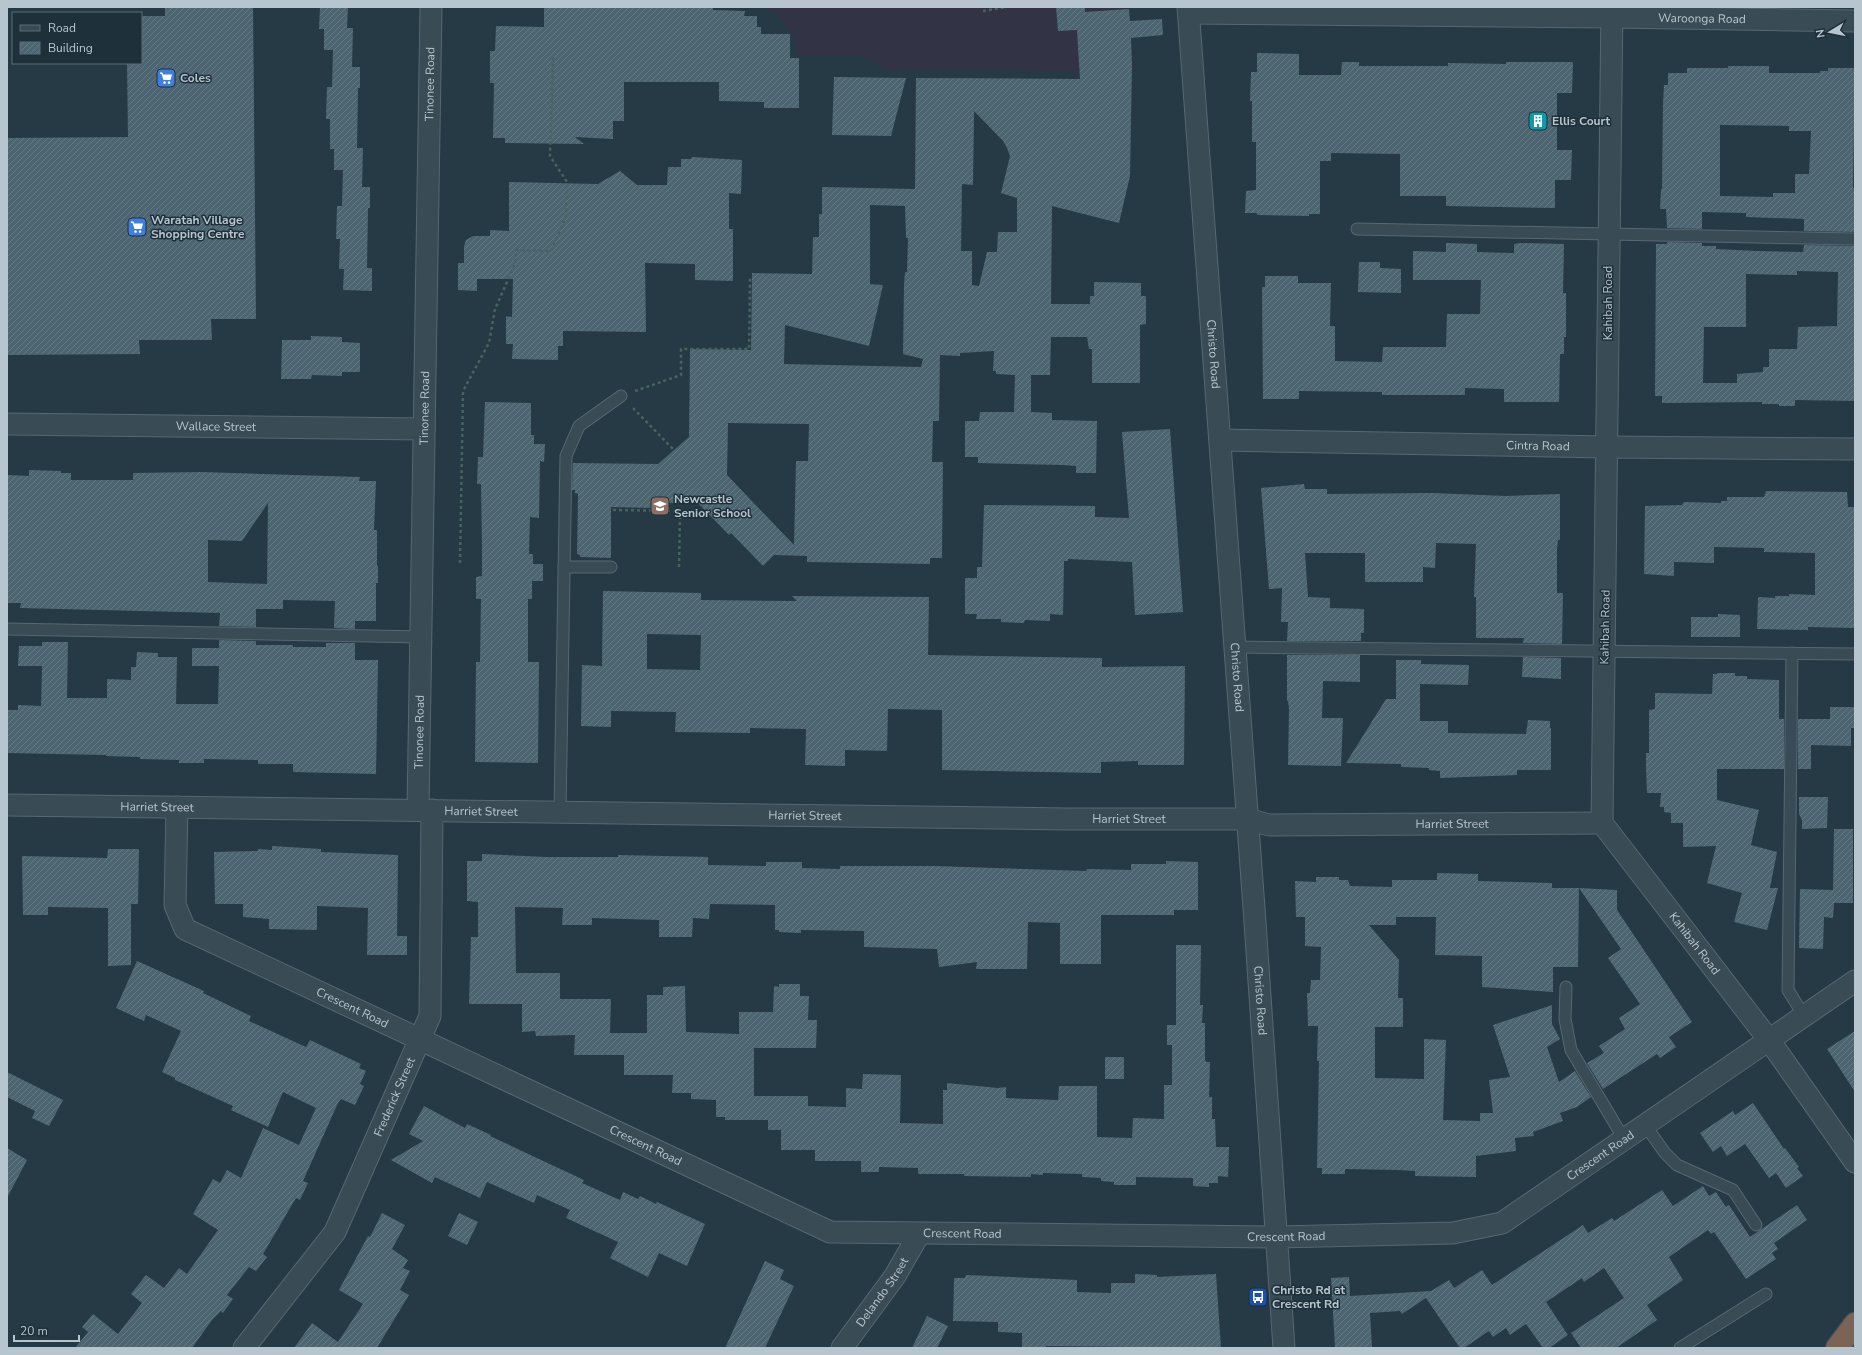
<svg xmlns="http://www.w3.org/2000/svg" width="1862" height="1355" font-family="'Nunito Sans',sans-serif">
	<defs>
		<pattern id="building-hatch" width="6" height="6" patternUnits="userSpaceOnUse"><rect width="6" height="6" fill="#4d6570"/><path d="M-1 1l2-2M0 6l6-6M5 7l2-2" fill="none" stroke="#647a83"/></pattern>
	</defs>
	<rect width="100%" height="100%" fill="#253a45"/>
	<path fill="#323445" d="M765 7H1129L1133 71 888 70 861 56 795 55V43L792 32 778 16Z"/>
	<g fill="url(#building-hatch)" fill-rule="evenodd">
		<path d="M165 7H253L256 319H211L212 340H139L140 354 7 355V138L128 137 127 63H141V16H165Z"/>
		<path d="M320 7H348L347 28H353L352 67H360V88H358L357 148H363L362 187H370V208H368L367 268H372V291L343 290 344 269H339L340 239H336L337 206H342L343 170H334V149H330V119H326L327 87H332L333 50H324V29H319Z"/>
		<path d="M544 7H713V10L745 11 744 16H757V27H761V34H790V58H799V108H764V102L719 101V82H624V121H613V139L575 137 584 144 505 143V138H493L494 83H490V51H495L496 26 544 27Z"/>
		<path d="M1056 7H1085V12L1129 9 1130 21 1162 19 1163 35 1131 38 1132 64 1130 176 1119 223 1052 206 1051 304H1090V296H1094V282L1141 283V296H1146V324L1140 325V383H1092V349H1089L1087 337H1051L1050 375H1031V412L1052 413V420L1097 421 1096 473H1076V466L1063 465 978 463V457H965V421H979L980 412H1014L1015 375 996 374V371H993L994 351 960 353V356L940 355 939 421H933L932 462H943L942 558H930V564L807 562V556L774 555 763 566 731 533 729 535 698 503H652V508L611 507V558L580 557V555L577 554 578 494 575 493V490H572L573 463 658 464 689 437 690 349 751 350 752 273 812 274 813 237H819V214H822V187L915 189 916 78 1080 79 1077 30 1058 31ZM974 111 1003 141 1007 148 1010 156 1001 193 1017 198V232H998L997 252H987L979 286 972 285V251H961L962 184 973 185ZM870 205 905 206 906 238H908L907 272H905L904 285 903 354 923 359 921 367 784 364 785 325 869 346 883 285 870 284ZM728 423 809 424 808 461H796L794 545 727 475Z"/>
		<path d="M1257 53 1299 54V75H1341L1342 62H1359V66H1448V63L1506 64V62H1573L1572 93H1557V150H1572L1571 180H1555V208L1446 206V196H1400V154L1331 153V161H1320V214H1309V216L1257 215V213H1245L1246 191 1256 190V142H1252V101H1250L1251 72H1257Z"/>
		<path d="M1728 66H1769V73H1820V71H1828V68H1855L1853 188H1855V232L1804 231V219L1746 217V213L1702 212V229L1667 228 1666 209H1660L1661 189H1662L1663 103 1664 85H1668V73H1687V68H1728ZM1720 125 1789 126V131H1811L1809 174H1795V193H1773V197L1720 196Z"/>
		<path d="M834 77 906 78 891 136 832 135Z"/>
		<path d="M692 157 742 160 741 194 729 193V229H733V281L695 280V264L645 263 646 332 563 331V346H558V360L512 359 513 344H506V316L512 317 513 279H477V291L458 290V263H464V246L466 240 473 236H490V230L509 231V182L598 184 620 171 637 185H667L668 167H681V159H691Z"/>
		<path d="M1667 242 1702 243V246H1716V249L1757 251 1803 252 1804 245 1855 246V401L1795 400V406H1779V404H1762V402L1662 403V396H1655L1656 244H1667ZM1797 271 1838 272 1837 326 1798 327 1797 349H1769V367H1763V372L1737 374V383H1703L1704 327H1746V274L1797 275Z"/>
		<path d="M1446 243 1477 244V252L1514 253V244L1520 243 1564 244 1563 293H1566V337H1564V354H1560L1559 402H1504V389L1465 388V395H1382V392L1299 391V399H1263L1262 287H1265V276H1298V283H1331L1330 326H1335V361L1382 362 1383 347H1446L1447 314H1480L1481 280H1413V251L1446 252Z"/>
		<path d="M1359 262H1380V268L1401 269V293L1358 292Z"/>
		<path d="M311 336 342 337V342L360 343V372H342V376L312 375 311 379H281L282 340H311Z"/>
		<path d="M485 402 531 403V435H534V444H545L544 462 540 461 539 518 530 517 529 554H533V564H543V581H532V599H528V662H539L538 763 475 762 476 662H480L481 599H476V577L482 576V549L481 484H477L478 457H483Z"/>
		<path d="M1170 429 1183 612 1135 615 1132 562 1068 559V561H1064L1063 615 1050 614V621L1025 620 1024 623 1001 622V619H976L977 614H965V578H977V567H982L984 505 1095 506V517L1129 518 1122 432Z"/>
		<path d="M29 470 61 471V473H71V480H133V473L202 472 360 477 359 481H376L374 530H377V566H378V583H376V621H355V629L334 628 335 601 283 600V609H256V627L219 626 220 613 20 608 21 603H7V475L29 476ZM268 503 267 584 208 582V540L242 541Z"/>
		<path d="M1304 484 1305 489H1327V494L1432 493 1506 496 1560 494V540H1558L1557 549V593H1563L1562 644 1523 643 1524 638H1476V597H1474L1476 544 1436 543 1435 568 1423 567V582H1365V553H1305L1308 597 1330 598V608L1364 609V633H1361V641H1287L1288 622H1281L1282 588 1269 589 1261 488Z"/>
		<path d="M1766 491 1847 492 1848 507H1855V628L1808 627V630L1757 629 1758 598 1759 597 1775 598V596H1789V594L1815 595V553L1764 552V548L1714 547V563L1674 562V576L1644 574 1645 506 1682 505 1684 502 1721 503V501H1727V497H1764Z"/>
		<path d="M603 591 701 593V600L797 601 792 596 929 597 928 655 1102 658V667L1185 666 1184 765H1138V761L1101 762V773L942 770V710L888 709 887 751 845 750V766L805 765 806 729 750 728V733L675 732 676 712 611 711V727L581 726 582 665 602 666ZM647 634 701 635 700 670 647 669Z"/>
		<path d="M1718 614 1740 615V637H1691V617H1718Z"/>
		<path d="M219 640 256 641V645H293V647H326V643H355V660H378L376 774 293 772V764H258V760L204 759V763H179V760L140 759V757L106 756V755L7 753 8 710H18V705L41 706 42 666H18L19 646H42V642H68L67 698H107V679L131 680V667H136L137 652 158 653V657H177L176 704H218L219 666H192V648H219Z"/>
		<path d="M1287 655H1360V682L1323 681 1322 718H1343L1341 766 1288 765 1289 709 1288 701H1287Z"/>
		<path d="M1523 657 1561 658V679L1522 677Z"/>
		<path d="M1396 660H1421V664L1469 665 1468 685 1420 684V721H1448V733L1526 734 1528 720 1550 721V728H1551V770H1517V775L1440 778V771L1429 770V768L1401 767V764L1346 763 1386 699H1396Z"/>
		<path d="M1717 673H1735V676H1747V679L1779 680V719H1784V769H1717V800L1759 810 1751 845 1777 852 1770 888H1778L1767 930 1734 922 1742 893 1707 883 1716 846 1683 847V823H1671V813L1664 812V807H1660L1661 793H1647L1646 768V753H1649V710L1655 709V693L1712 694 1713 674H1717Z"/>
		<path d="M1830 707H1855V728H1851V746L1811 745V769H1798V719H1830Z"/>
		<path d="M1799 797H1828L1827 828 1802 829V820L1799 814Z"/>
		<path d="M1834 829H1853V903H1834L1833 918 1824 917 1823 949 1799 948 1800 889 1833 890Z"/>
		<path d="M272 846 321 849V852L398 855 397 936H407V955H367L368 908 317 906V930L269 929V919L243 917V904H215L214 852 258 851V849L272 850Z"/>
		<path d="M108 849H139L138 904H131V965L108 966V908L48 907V915H23L22 856 107 858Z"/>
		<path d="M482 854 546 857H618V855L708 857V865L766 866V862H802V868L840 869V866H934L1086 871 1087 869 1131 870V864H1166V861L1198 862V910H1174V915H1101V964H1060V923L1028 922 1027 969H976L977 962 939 967 937 949 864 947V931L801 930V933L779 932V930H775V905L710 904 709 919 693 918 692 937H659V920L592 918V925H562L563 908 515 907 516 973H560V999H611L610 1033H647V995H663V987L685 986 686 1032 739 1034V1012H773L774 986 779 987V984H800V996H809L808 1020H817L816 1048H754V1096H808V1106L846 1107V1088L862 1089 863 1074 901 1075 900 1123 943 1124V1090H947V1083L998 1088 1006 1087V1098L1058 1100 1059 1086H1097V1137L1132 1138 1133 1118 1164 1119V1085H1172V1045H1167V1025H1176V945H1201L1200 1005H1203L1202 1023H1205V1059L1206 1062H1210L1209 1097H1212V1119H1215L1216 1147H1229L1228 1177 1218 1176V1183H1209V1187L1193 1186V1178L1136 1177V1185H1114V1182L1101 1181V1178L1082 1177V1174L1043 1173V1175L1031 1174V1177L964 1176V1174H918V1168L879 1167V1172H861V1161H815V1150H781V1130H768V1120H725V1117H716V1100L691 1099V1093H672L673 1075H624V1055H574L575 1035 536 1036 535 1031 522 1032V1004H469L471 937H478V902L467 901V861H482Z"/>
		<path d="M1437 873 1478 874V881L1552 883V888H1579L1578 967H1553V992L1482 987V956L1435 955 1436 917H1396V925H1369L1399 960 1398 998H1403V1027H1375V1078L1424 1079V1039L1446 1040 1443 1120 1480 1121V1113H1493L1489 1080 1510 1077 1493 1025 1552 1005V1024L1560 1039 1547 1047 1559 1082 1575 1071 1591 1097 1577 1107 1560 1113 1563 1121 1533 1132 1534 1136 1515 1138 1516 1151 1476 1156V1177L1415 1176V1171L1397 1170 1345 1169V1174H1322V1168H1317L1319 1061H1317L1318 1026H1308L1307 993H1310L1311 980H1320L1321 947 1305 946V917H1296L1295 881 1316 882V877H1339V880H1348L1350 886 1392 887V880H1437Z"/>
		<path d="M1579 888 1617 890V910L1692 1022 1669 1037 1676 1047 1660 1058 1657 1054 1603 1089 1587 1063 1604 1053 1599 1046 1625 1029 1619 1018 1640 1004 1608 958 1621 949Z"/>
		<path d="M137 961 204 991 203 993 251 1016 249 1021 306 1047 310 1040 361 1064 359 1068 366 1071 360 1084 364 1086 355 1105 341 1099 338 1103 303 1181 308 1183 300 1200 296 1198 263 1254 267 1257 256 1271 249 1267 227 1295 233 1299 223 1313 221 1311 212 1320 192 1348H75L88 1332 82 1327 93 1314 118 1334 142 1303 131 1294 146 1275 164 1288 179 1268 187 1274 218 1230 193 1214 213 1179 220 1183 227 1170 241 1178 263 1128 299 1145 316 1108 283 1092 268 1127 231 1110 233 1106 175 1080V1078L162 1072 181 1031 146 1015 144 1021 116 1008Z"/>
		<path d="M1855 1031V1092L1827 1049Z"/>
		<rect x="1105" y="1057" width="19" height="22"/>
		<path d="M7 1072 63 1100 49 1126 32 1118 35 1111 7 1097Z"/>
		<path d="M1753 1103 1784 1149 1785 1148 1799 1167 1797 1168 1803 1176 1786 1188 1776 1173 1769 1178 1745 1144 1727 1156 1721 1146 1713 1152 1700 1133 1733 1111 1735 1115Z"/>
		<path d="M424 1106 465 1128 467 1124 491 1135 490 1136 584 1180 582 1183 620 1200 623 1192 638 1199 640 1196 656 1204 657 1202 705 1224 687 1266 659 1253 648 1277 610 1258 618 1242 566 1218 570 1210 537 1195 534 1203 487 1182 480 1198 435 1177 432 1183 391 1160 423 1141 409 1134Z"/>
		<path d="M7 1148 27 1160 7 1198Z"/>
		<path d="M1703 1186 1709 1196 1716 1192 1726 1207 1729 1205 1750 1237 1797 1205 1807 1220 1774 1243 1778 1249 1772 1253 1776 1259 1746 1279 1714 1232 1711 1234 1708 1230 1669 1257 1683 1280 1647 1305 1657 1320 1616 1348H1581L1571 1333 1624 1298 1604 1268 1584 1282 1582 1278 1546 1302 1568 1335 1549 1348H1543L1526 1324 1510 1335 1506 1328 1493 1337 1489 1331 1464 1348H1460L1426 1298 1402 1314 1400 1311 1370 1313 1372 1348H1335L1331 1278 1349 1277 1350 1296 1431 1291 1449 1280 1454 1288 1482 1270 1492 1285 1583 1225 1588 1233 1612 1218 1614 1221 1662 1190 1673 1206Z"/>
		<path d="M382 1213 405 1225 392 1249 408 1260 403 1268 410 1271 400 1290 409 1295 377 1348H294L312 1323 338 1342 363 1304 339 1290 368 1236 370 1237Z"/>
		<path d="M459 1213 478 1222 467 1245 448 1236Z"/>
		<path d="M765 1261 784 1270 780 1279 794 1286 765 1348H725Z"/>
		<path d="M1135 1274 1157 1275V1277L1216 1274 1221 1348 1046 1346V1348H1022V1333L998 1332V1322L953 1321 954 1278H965L966 1275 1077 1280V1292L1111 1293V1283H1135Z"/>
		<path d="M927 1316 948 1326 937 1348H912Z"/>
	</g>
	<g fill="none" stroke-linecap="round" stroke-linejoin="round">
		<defs>
			<g id="lane">
				<path d="M1357 229 1855 239"/>
				<path d="M564 567H611"/>
				<path d="M7 629 421 637"/>
				<path d="M1235 647 1855 654"/>
				<path d="M1792 653 1788 990 1804 1016"/>
				<path d="M560 812 566 456 579 426 621 396"/>
				<path d="M1566 987 1565 1019 1571 1050 1624 1139"/>
				<path d="M1645 1125 1665 1153 1677 1165 1733 1190 1756 1225"/>
				<path d="M1680 1348 1766 1294"/>
			</g>
			<g id="street">
				<path id="s1" d="M1188 7 1254 908 1284 1348"/>
				<path id="s2" d="M1612 7 1602 823 1769 1040 1855 1162"/>
				<path id="s3" d="M1189 13 1612 17 1855 21"/>
				<path id="s4" d="M7 424 424 429"/>
				<path id="s5" d="M1221 440 1608 447 1855 449"/>
				<path id="s6" d="M7 805 1067 819H1247L1269 825 1602 823"/>
				<path id="s7" d="M177 807 175 905 185 929 830 1232 1277 1237 1453 1233 1502 1223 1855 981"/>
				<path id="s8" d="M418 810 431 7"/>
				<path id="s9" d="M244 1348 335 1232 430 1016 432 810"/>
				<path id="s10" d="M842 1348 895 1276 919 1234"/>
			</g>
			<path id="highway" d="M1837 1348 1855 1324"/>
		</defs>
		<use href="#lane" stroke="#586872" stroke-width="13"/>
		<use href="#street" stroke="#586872" stroke-width="23"/>
		<use href="#highway" stroke="#44555f" stroke-width="24"/>
		<g stroke="#476360" stroke-width="2.5" stroke-dasharray="3 3" stroke-linecap="butt">
			<path d="M983 11 1006 7"/>
			<path d="M635 391 681 375V349H749L750 278"/>
			<path d="M633 408 673 449"/>
			<path d="M613 510 680 511 679 568"/>
			<path d="M460 563 463 391 489 343 495 309 515 264 516 250 551 251 566 216 567 182 550 156 553 55"/>
		</g>
		<use href="#lane" stroke="#394b54" stroke-width="11"/>
		<use href="#street" stroke="#394b54" stroke-width="21"/>
		<use href="#highway" stroke="#7b6356" stroke-width="22"/>
	</g>
	<defs>
		<symbol id="supermarket-square" viewBox="-11 -11 22 22"><rect x="-9" y="-9" width="18" height="18" rx="4" fill="#3f7fe0" stroke="#1e303a"/><path d="M-6-5.5h2.5l.6 2H6L4.5 2H-2.5L-4.4-4H-6ZM-1.5 3.2a1.3 1.3 0 1 0 .1 0ZM3 3.2a1.3 1.3 0 1 0 .1 0Z" fill="#fff"/></symbol>
		<symbol id="building-square" viewBox="-11 -11 22 22"><rect x="-9" y="-9" width="18" height="18" rx="4" fill="#0f9aa8" stroke="#1e303a"/><path d="M-4-6H4V6H1V3H-1V6H-4ZM-2.5-4.3h1.7v1.8h-1.7ZM.8-4.3h1.7v1.8H.8ZM-2.5-1h1.7V.8h-1.7ZM.8-1h1.7V.8H.8Z" fill="#fff"/></symbol>
		<symbol id="school-square" viewBox="-11 -11 22 22"><rect x="-9" y="-9" width="18" height="18" rx="4" fill="#8d6e63" stroke="#1e303a"/><path d="M0-5L7-2L0 1L-7-2ZM-4 1L0 2.5L4 1V4Q0 6-4 4Z" fill="#fff"/></symbol>
		<symbol id="bus-square" viewBox="-11 -11 22 22"><rect x="-9" y="-9" width="18" height="18" rx="4" fill="#1a4fb4" stroke="#1e303a"/><path d="M-5-6H5V4H4V6H2V4H-2V6H-4V4H-5ZM-3.5-4V0h7V-4ZM-3.5 1.2v1.5H-2V1.2ZM2 1.2v1.5H3.5V1.2Z" fill="#fff"/></symbol>
	</defs>
	<g fill-rule="evenodd">
		<use href="#supermarket-square" x="155" y="67" width="22" height="22"/>
		<use href="#building-square" x="1527" y="110" width="22" height="22"/>
		<use href="#supermarket-square" x="126" y="216" width="22" height="22"/>
		<use href="#school-square" x="649" y="495" width="22" height="22"/>
		<use href="#bus-square" x="1247" y="1286" width="22" height="22"/>
	</g>
	<g text-anchor="middle" stroke-width="3" stroke-linejoin="round" paint-order="stroke">
		<g font-size="12" fill="#b7c5ce" stroke="#1e303a">
			<text dy="4" stroke="none"><textPath href="#s3" startOffset="513">Waroonga Road</textPath></text>
			<text dy="4" stroke="none"><textPath href="#s8" startOffset="726">Tinonee Road</textPath></text>
			<text transform="translate(1608 303) rotate(-90)" y="4">Kahibah Road</text>
			<text dy="4" stroke="none"><textPath href="#s1" startOffset="348">Christo Road</textPath></text>
			<text dy="4" stroke="none"><textPath href="#s8" startOffset="402">Tinonee Road</textPath></text>
			<text dy="4" stroke="none"><textPath href="#s4" startOffset="209">Wallace Street</textPath></text>
			<text dy="4" stroke="none"><textPath href="#s5" startOffset="317">Cintra Road</textPath></text>
			<text transform="translate(1605 627) rotate(-89)" y="4">Kahibah Road</text>
			<text dy="4" stroke="none"><textPath href="#s1" startOffset="672">Christo Road</textPath></text>
			<text dy="4" stroke="none"><textPath href="#s8" startOffset="78">Tinonee Road</textPath></text>
			<text dy="4" stroke="none"><textPath href="#s6" startOffset="150">Harriet Street</textPath></text>
			<text dy="4" stroke="none"><textPath href="#s6" startOffset="474">Harriet Street</textPath></text>
			<text dy="4" stroke="none"><textPath href="#s6" startOffset="798">Harriet Street</textPath></text>
			<text dy="4" stroke="none"><textPath href="#s6" startOffset="1122">Harriet Street</textPath></text>
			<text dy="4" stroke="none"><textPath href="#s6" startOffset="1446">Harriet Street</textPath></text>
			<text dy="4" stroke="none"><textPath href="#s2" startOffset="968">Kahibah Road</textPath></text>
			<text dy="4" stroke="none"><textPath href="#s1" startOffset="996">Christo Road</textPath></text>
			<text dy="4" stroke="none"><textPath href="#s7" startOffset="309">Crescent Road</textPath></text>
			<text dy="4" stroke="none"><textPath href="#s9" startOffset="295">Frederick Street</textPath></text>
			<text dy="4" stroke="none"><textPath href="#s7" startOffset="633">Crescent Road</textPath></text>
			<text dy="4" stroke="none"><textPath href="#s7" startOffset="1629">Crescent Road</textPath></text>
			<text dy="4" stroke="none"><textPath href="#s7" startOffset="969">Crescent Road</textPath></text>
			<text dy="4" stroke="none"><textPath href="#s7" startOffset="1293">Crescent Road</textPath></text>
			<text dy="4" stroke="none"><textPath href="#s10" startOffset="69">Delando Street</textPath></text>
		</g>
		<g font-size="12" font-weight="bold" fill="#b7c5ce" stroke="#1e303a" text-anchor="start">
			<text x="180" y="82">Coles</text>
			<text x="1552" y="125">Ellis Court</text>
			<text x="151" y="224">Waratah Village<tspan x="151" dy="14">Shopping Centre</tspan></text>
			<text x="674" y="503">Newcastle<tspan x="674" dy="14">Senior School</tspan></text>
			<text x="1272" y="1294">Christo Rd at<tspan x="1272" dy="14">Crescent Rd</tspan></text>
		</g>
	</g>
	<rect width="1862" height="1355" fill="none" stroke="#b7c5ce" stroke-width="16"/>
	<rect x="12" y="12" width="130" height="52" fill="#1e303a" stroke="#5b6c75"/>
	<rect x="20" y="25" width="20" height="6" fill="#394b54" stroke="#5b6c75"/>
	<text x="48" y="32" font-size="12" fill="#b7c5ce">Road</text>
	<rect x="20" y="42" width="20" height="12" fill="url(#building-hatch)" stroke="#5b6c75"/>
	<text x="48" y="52" font-size="12" fill="#b7c5ce">Building</text>
	<g transform="translate(1830 32) rotate(260)" stroke="#1e303a" stroke-width="3" paint-order="stroke">
	<path d="M0-3L7 15L0 10L-7 15Z" fill="#b7c5ce"/>
	<text y="-6" font-size="11" font-weight="bold" text-anchor="middle" fill="#b7c5ce">N</text>
	</g>
	<path d="M14 1335v6h65v-6" fill="none" stroke="#b7c5ce" stroke-width="2"/>
	<text x="20" y="1335" font-size="12" fill="#b7c5ce" stroke="#1e303a" stroke-width="3" paint-order="stroke">20 m</text>
</svg>
